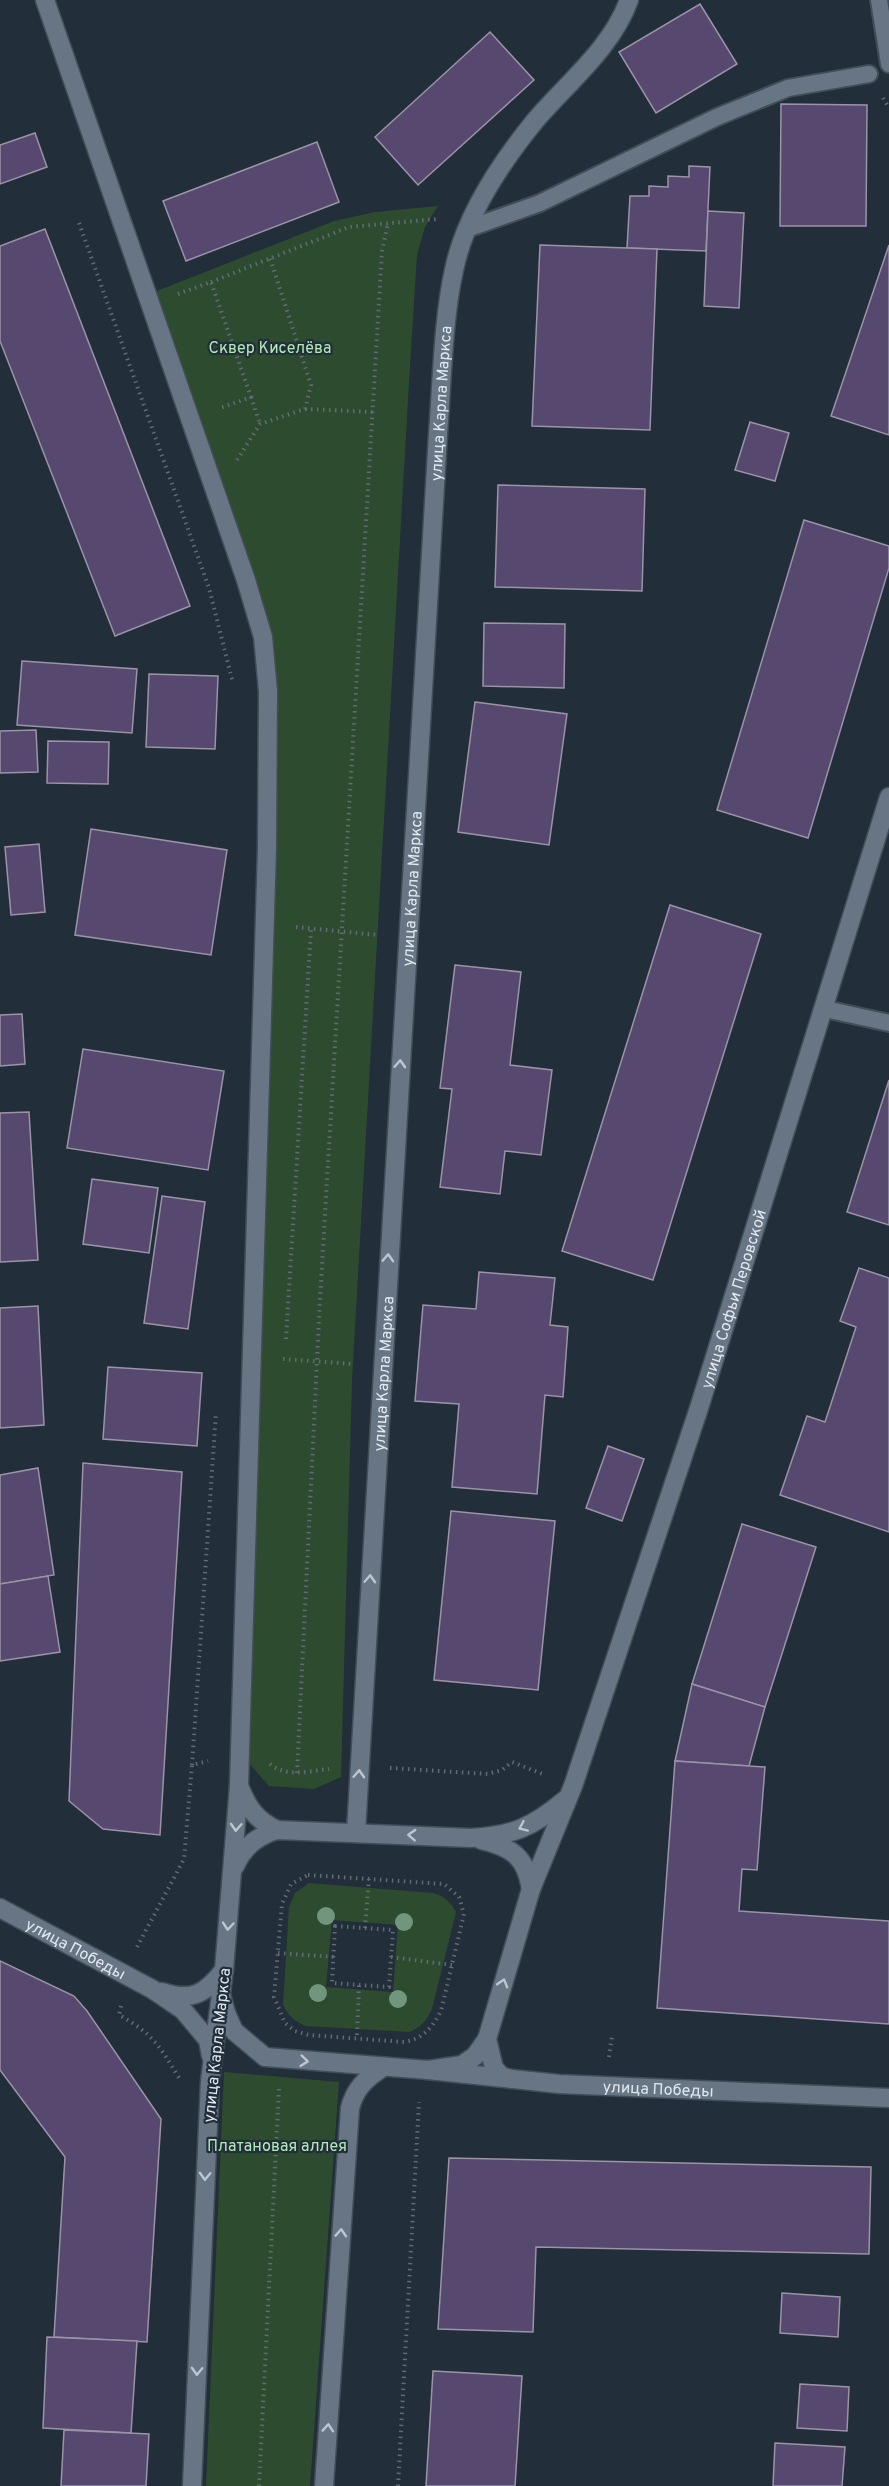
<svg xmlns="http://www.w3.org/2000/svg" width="889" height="2486" font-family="Overpass,sans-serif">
	<rect width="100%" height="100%" fill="#222e3a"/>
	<g fill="#2d4c2f" fill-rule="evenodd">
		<path d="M438 206 425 227 417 255 409 382 352 1380 341 1777 314 1789 269 1786 247 1761 275 696 152 293 334 221 375 212Z"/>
		<path d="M309 1883 433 1893C444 1896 451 1902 456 1912L432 2009C427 2020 421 2027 410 2032L306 2026C295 2022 288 2015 283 2005L289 1907 295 1893ZM332 1920 398 1925 393 1992 326 1987Z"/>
		<path d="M224 2072 339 2082 310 2486H206Z"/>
	</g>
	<g fill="#56486e" stroke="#9a94a6" stroke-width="1.5">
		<path d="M700 4 737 64 656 113 619 52Z"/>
		<path d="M490 32 534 80 418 185 375 137Z"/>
		<path d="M781 104 867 105 866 226H780Z"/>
		<path d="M35 133 47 167 0 184V145Z"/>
		<path d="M317 142 339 202 186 261 163 201Z"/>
		<path d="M689 166 710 167 706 251 627 248 630 196H649V186L668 187V176L689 177Z"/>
		<path d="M708 211 744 213 739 308 704 306Z"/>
		<path d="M45 229 190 606 115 636 0 341V246Z"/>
		<path d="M540 245 657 249 650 430 532 426Z"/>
		<path d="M889 245V435L831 416Z"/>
		<path d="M750 422 789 433 775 481 735 470Z"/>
		<path d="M498 485 645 489 642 591 495 587Z"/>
		<path d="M804 520 889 546V568L808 838 717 810Z"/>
		<path d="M484 623 565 624 564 688 483 686Z"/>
		<path d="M22 661 137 669 132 733 17 725Z"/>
		<path d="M149 674 218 676 215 749 146 747Z"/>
		<path d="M475 702 567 714 549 845 458 832Z"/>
		<path d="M36 730 38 772 0 773V731Z"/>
		<path d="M48 741 109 742 108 784 47 783Z"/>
		<path d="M91 829 227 850 211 955 75 935Z"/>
		<path d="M39 844 45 912 11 915 5 847Z"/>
		<path d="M670 905 761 934 653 1280 562 1251Z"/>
		<path d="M455 965 521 972 510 1065 552 1070 541 1155 505 1151 500 1194 440 1187 452 1089 440 1088Z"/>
		<path d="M22 1014 25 1064 0 1066V1015Z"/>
		<path d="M83 1049 224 1071 208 1170 67 1148Z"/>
		<path d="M889 1080V1225L847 1212Z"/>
		<path d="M29 1112 38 1260 0 1262V1113Z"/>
		<path d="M92 1179 158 1188 149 1253 83 1244Z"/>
		<path d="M162 1196 205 1202 188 1329 144 1323Z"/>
		<path d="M859 1268 889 1278V1532L780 1495 807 1416 825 1422 856 1327 840 1321Z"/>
		<path d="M479 1272 555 1278 550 1325 568 1327 563 1397 545 1395 537 1494 452 1487 459 1404 415 1401 423 1305 476 1309Z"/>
		<path d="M38 1306 44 1425 0 1428V1308Z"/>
		<path d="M108 1367 202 1373 197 1446 103 1439Z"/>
		<path d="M608 1446 644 1459 622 1521 586 1508Z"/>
		<path d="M83 1463 182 1472 160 1835 103 1829 69 1801Z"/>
		<path d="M38 1468 54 1575 0 1584V1475Z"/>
		<path d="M451 1511 555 1521 538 1690 434 1680Z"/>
		<path d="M742 1524 816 1547 765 1707 692 1684Z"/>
		<path d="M48 1576 60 1652 0 1661V1584Z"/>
		<path d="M692 1684 765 1707 749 1766 675 1761Z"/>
		<path d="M675 1761 765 1767 757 1870 742 1869 739 1911 889 1921V2024L657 2008Z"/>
		<path d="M0 1961 74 1996 87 2011 161 2119 147 2342 54 2337 65 2157 0 2070Z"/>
		<path d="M449 2158 871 2167 869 2254 536 2247 533 2332 438 2329Z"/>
		<path d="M782 2293 840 2297 838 2337 780 2333Z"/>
		<path d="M47 2337 137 2341 131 2433 43 2428Z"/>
		<path d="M433 2371 522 2376 515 2486H426Z"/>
		<path d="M800 2384 849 2387 847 2431 797 2428Z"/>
		<path d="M64 2430 149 2434 146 2486H61Z"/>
		<path d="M775 2443 845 2447 842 2486H773Z"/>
	</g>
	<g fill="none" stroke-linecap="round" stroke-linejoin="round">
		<defs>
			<g id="service">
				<path d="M879 0 889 64"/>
				<path d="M467 229 540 203 717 117 788 88 869 74"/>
				<path d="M825 1009 889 1023"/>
			</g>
			<g id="minor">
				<path d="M45 0 246 580 263 637 268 691 267 848 239 1785 224 1970 210 2081 192 2486"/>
				<path d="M239 1786C248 1808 256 1820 277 1830"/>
				<path id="s1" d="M356 1832 438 434C442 382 443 319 454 270 465 216 500 164 534 122 566 84 612 48 629 0"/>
				<path d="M481 1840C512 1847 526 1857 531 1889L487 2039 494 2068 501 2076 511 2079"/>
				<path d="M235 1866C243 1847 257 1836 277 1830L471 1838C512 1836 533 1827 565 1800"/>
				<path id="s2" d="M531 1889 573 1786 699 1408 889 797"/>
				<path id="s3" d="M0 1908 152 1989 183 2010 208 2040 211 2056"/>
				<path d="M162 1992C192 2002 205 1994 224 1970"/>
				<path d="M222 1998 226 2013 234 2031 265 2057 428 2070 462 2065 475 2056 487 2039"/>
				<path id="s4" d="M428 2070 559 2084 889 2098"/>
				<path d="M324 2486 350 2108C355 2089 365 2079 382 2068"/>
			</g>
		</defs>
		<use href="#service" stroke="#424d57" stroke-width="20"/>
		<use href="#minor" stroke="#424d57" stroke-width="21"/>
		<g stroke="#616b76" stroke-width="4" stroke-dasharray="1.5 4.5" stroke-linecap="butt">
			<path d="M883 98 889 108"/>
			<path d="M79 223 209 588 233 683"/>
			<path d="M211 282 349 227 436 219"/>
			<path d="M178 294 211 282 251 397 218 409"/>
			<path d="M251 397 260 424"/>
			<path d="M305 409 373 412"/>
			<path d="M237 460 260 424 305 409 311 385 270 258"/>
			<path d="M296 927 378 935"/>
			<path d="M286 1339 311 929"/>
			<path d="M283 1359 353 1364"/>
			<path d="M270 1764C287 1778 309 1771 329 1769"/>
			<path d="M192 1765 216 1412"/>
			<path d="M390 1768 488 1774 502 1770 512 1762 545 1775"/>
			<path d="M297 1773 320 1299 382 251 388 223"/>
			<path d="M308 1875 444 1884 459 1897 464 1914 441 2011C432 2028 423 2039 404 2042L309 2035 295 2031 285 2023 274 1997 282 1904 291 1884Z"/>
			<path d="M335 1926 393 1930 389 1987 332 1983Z"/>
			<path d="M365 1928 369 1879"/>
			<path d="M137 1947 184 1859 192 1765 208 1761"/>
			<path d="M278 1953 334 1957"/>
			<path d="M391 1957 452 1965"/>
			<path d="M121 2006 119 2015C153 2034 159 2045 179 2078"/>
			<path d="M357 2035 359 1985"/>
			<path d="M609 2057 612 2036"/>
			<path d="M259 2486 279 2088"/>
			<path d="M398 2486 419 2102"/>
		</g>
		<use href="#service" stroke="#687584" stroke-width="16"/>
		<use href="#minor" stroke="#687584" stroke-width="18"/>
	</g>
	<g fill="#71957d">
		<circle cx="326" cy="1916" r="9"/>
		<circle cx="404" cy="1922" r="9"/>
		<circle cx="318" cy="1993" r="9"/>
		<circle cx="398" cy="1999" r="9"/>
	</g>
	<defs><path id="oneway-chevron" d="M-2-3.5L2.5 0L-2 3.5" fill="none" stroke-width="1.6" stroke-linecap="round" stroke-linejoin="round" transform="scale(1.5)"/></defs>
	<g stroke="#bcc6d0">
		<use href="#oneway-chevron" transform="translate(400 1064) rotate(-87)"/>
		<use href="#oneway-chevron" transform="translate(388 1258) rotate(-87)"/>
		<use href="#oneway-chevron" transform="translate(370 1579) rotate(-87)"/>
		<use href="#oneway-chevron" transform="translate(359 1774) rotate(-87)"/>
		<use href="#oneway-chevron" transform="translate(236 1827) rotate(93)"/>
		<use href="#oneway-chevron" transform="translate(523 1827) rotate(156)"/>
		<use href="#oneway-chevron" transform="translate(412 1835) rotate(-177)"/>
		<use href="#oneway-chevron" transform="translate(228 1926) rotate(95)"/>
		<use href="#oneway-chevron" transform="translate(503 1983) rotate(-73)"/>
		<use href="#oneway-chevron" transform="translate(304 2061) rotate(6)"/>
		<use href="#oneway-chevron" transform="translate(205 2176) rotate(92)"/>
		<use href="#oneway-chevron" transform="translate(341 2233) rotate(-86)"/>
		<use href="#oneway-chevron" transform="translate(197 2371) rotate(92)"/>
		<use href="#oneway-chevron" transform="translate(328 2428) rotate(-86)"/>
	</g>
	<g text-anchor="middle" stroke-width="4.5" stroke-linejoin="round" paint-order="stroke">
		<g font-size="16" fill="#b1eab4" stroke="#222e3a">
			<text x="270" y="353">Сквер Киселёва</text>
			<text x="277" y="2151">Платановая аллея</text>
		</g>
		<g font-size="16" fill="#e0e8f0" stroke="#222e3a">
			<text dy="6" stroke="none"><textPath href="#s1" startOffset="1431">улица Карла Маркса</textPath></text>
			<text dy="6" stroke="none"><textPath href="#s1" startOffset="945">улица Карла Маркса</textPath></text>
			<text dy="6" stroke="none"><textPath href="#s2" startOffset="624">улица Софьи Перовской</textPath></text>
			<text dy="6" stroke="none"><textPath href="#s1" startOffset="459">улица Карла Маркса</textPath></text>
			<text dy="6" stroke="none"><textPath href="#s3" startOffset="86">улица Победы</textPath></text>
			<text transform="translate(216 2045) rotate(-84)" y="6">улица Карла Маркса</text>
			<text dy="6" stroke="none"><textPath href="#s4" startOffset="231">улица Победы</textPath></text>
		</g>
	</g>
</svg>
